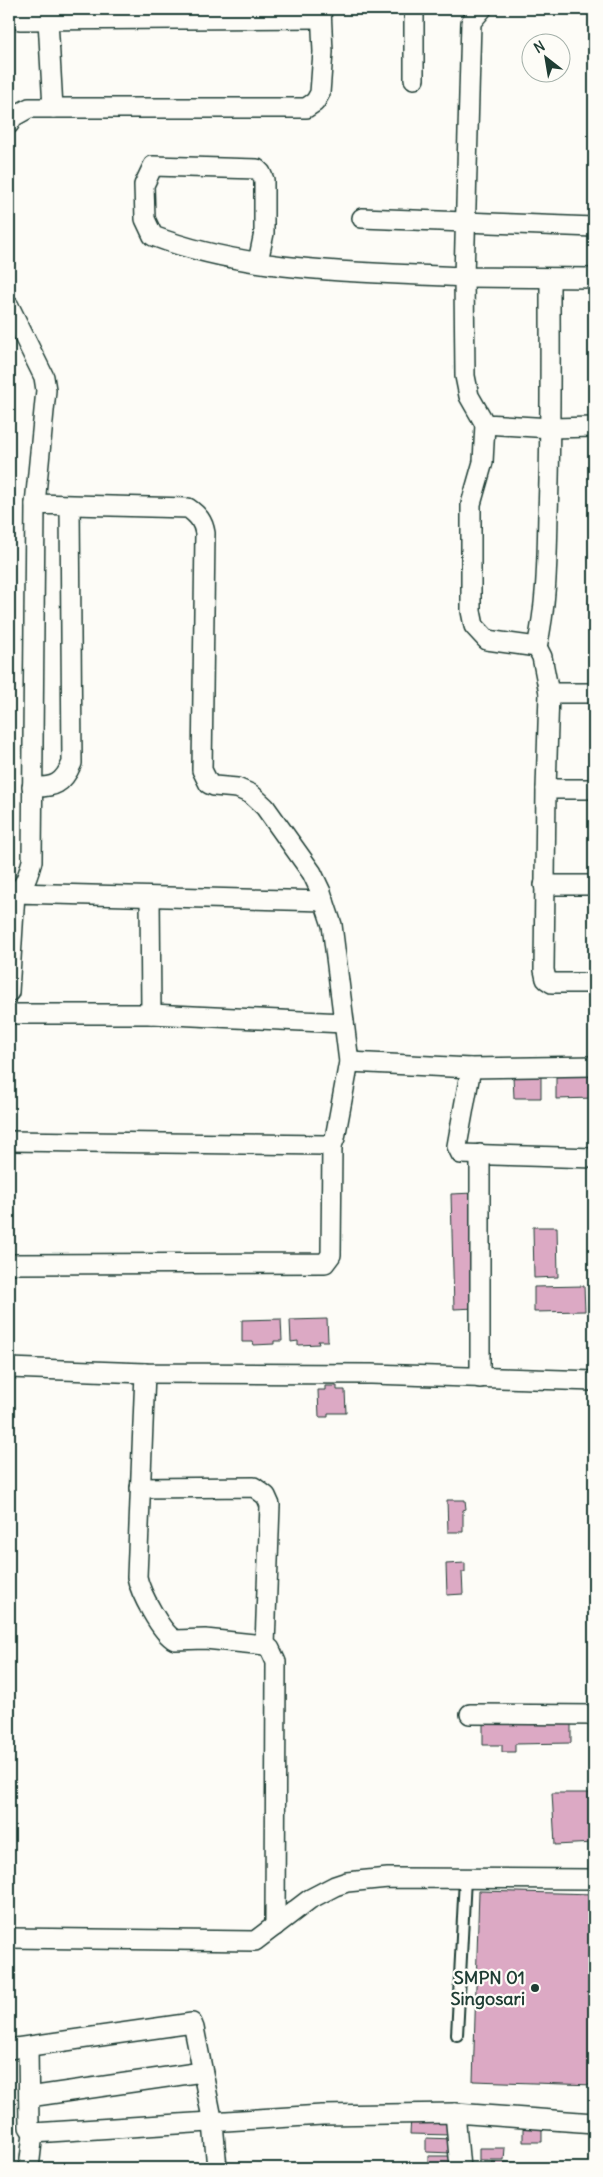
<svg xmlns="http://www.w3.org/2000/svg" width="603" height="2177" font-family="Delius,sans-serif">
	<rect width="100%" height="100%" fill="#fdfcf7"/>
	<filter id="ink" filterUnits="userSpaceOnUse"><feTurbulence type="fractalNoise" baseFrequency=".02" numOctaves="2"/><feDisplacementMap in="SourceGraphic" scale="10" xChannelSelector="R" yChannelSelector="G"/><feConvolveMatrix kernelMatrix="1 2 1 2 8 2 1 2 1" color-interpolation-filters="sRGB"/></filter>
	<g filter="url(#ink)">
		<g fill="#dca9c4" stroke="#1f3d34">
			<path d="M594 1075V1098L556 1099V1076Z"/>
			<path d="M513 1076H541V1098H514Z"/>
			<path d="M474 1193 476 1308 454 1309 451 1194Z"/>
			<path d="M533 1227H557L558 1277 534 1278Z"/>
			<path d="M584 1286 585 1311 534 1312V1287Z"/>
			<path d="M281 1319 282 1341H274V1344L254 1345 253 1342H242V1320Z"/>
			<path d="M327 1319 328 1341H318L319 1344 298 1345V1341L291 1342 290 1320Z"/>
			<path d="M325 1386H337V1390H345L346 1413H328V1417H319L318 1390H325Z"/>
			<path d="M447 1500H465L466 1509 463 1510V1532H448Z"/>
			<path d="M465 1563V1572H462L463 1594 447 1595 446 1564Z"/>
			<path d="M571 1722V1743L515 1744V1752H502V1745H483V1724Z"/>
			<path d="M552 1793H594V1843L555 1845Z"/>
			<path d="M479 1891 594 1894V2085L473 2081Z"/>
			<path d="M411 2117 453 2118 452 2135 410 2134Z"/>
			<path d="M542 2127V2142H523V2128Z"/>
			<path d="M426 2138 453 2139 452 2153 426 2152Z"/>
			<path d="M479 2148H505L504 2160H479Z"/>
			<path d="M428 2156H455L454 2168H428Z"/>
			<path d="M492 2162 531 2163V2168H492Z"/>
		</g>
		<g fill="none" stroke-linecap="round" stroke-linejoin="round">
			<defs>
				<path id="service" d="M457 2035 465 1878"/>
				<g id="minor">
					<path d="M482 9 471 22 464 277 594 278"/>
					<path d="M20 20 321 18"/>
					<path d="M48 20 53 108"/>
					<path d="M414 79V9"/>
					<path d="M9 124 13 117 29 108H306L315 102 320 93 323 52 321 9"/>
					<path d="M362 218 594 227"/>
					<path d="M258 262 264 233V180L261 173 257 169 153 166 144 185 145 219 153 236C251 273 361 272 464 277L465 376 469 396 485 424 551 428 594 427"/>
					<path d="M9 306 44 377 46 390 35 504"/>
					<path d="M485 424 483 462 471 504V611L474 626 487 640 537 647 542 657 549 693"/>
					<path d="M537 647C547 603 547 559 548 514 551 435 550 357 550 278"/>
					<path d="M594 693H549L546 789 544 970 546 979 552 983H594"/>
					<path d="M32 787C54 788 63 784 72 763L70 506"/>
					<path d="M546 789H594"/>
					<path d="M544 885H594"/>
					<path d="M9 894C25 891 28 875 32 861L35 504 188 508C198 515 203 521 205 533L202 770 209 784 214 786 237 788 251 794 265 807 312 873 321 892 332 925 349 1062 335 1138 332 1145H325L9 1141"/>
					<path d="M150 897 151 1014"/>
					<path d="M9 992 15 893 324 901"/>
					<path d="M9 1014H151L344 1023"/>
					<path d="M349 1062 471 1068 594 1066"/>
					<path d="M471 1068 457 1146 461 1154 594 1158"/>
					<path d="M480 1154V1378"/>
					<path d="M9 1264 325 1263 331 1255 332 1145"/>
					<path d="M9 1368 145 1373 371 1374 594 1381"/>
					<path d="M145 1373 137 1577C140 1592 161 1633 175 1640L205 1639 265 1645 270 1649 276 1662 275 1926"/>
					<path d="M140 1488 254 1487 266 1496 270 1505 265 1645"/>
					<path d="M470 1714 594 1715"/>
					<path d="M9 1938 255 1941 310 1899 335 1886 347 1882 388 1878 594 1879"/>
					<path d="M28 2047 29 2127 33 2133 322 2115 455 2113 594 2123"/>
					<path d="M9 2049 192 2023 194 2028 213 2123 217 2168"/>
					<path d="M29 2097 202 2072"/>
					<path d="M455 2113 460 2168"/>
					<path d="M29 2168 33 2133"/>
				</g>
			</defs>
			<use href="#service" stroke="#1f3d34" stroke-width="14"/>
			<use href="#minor" stroke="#1f3d34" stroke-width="22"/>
			<use href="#service" stroke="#fdfcf7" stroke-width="10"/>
			<use href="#minor" stroke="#fdfcf7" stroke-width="19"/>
		</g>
	</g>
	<circle fill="#1f3d34" stroke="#fdfcf7" stroke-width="2" cx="535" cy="1988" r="5"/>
	<g text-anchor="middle" stroke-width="4.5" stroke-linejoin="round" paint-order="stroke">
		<g font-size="18" font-weight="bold" fill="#1f3d34" stroke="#fdfcf7" text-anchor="end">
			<text x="525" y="1984">SMPN 01<tspan x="525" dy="21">Singosari</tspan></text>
		</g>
	</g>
	<rect width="603" height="2177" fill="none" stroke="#fdfcf7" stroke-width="30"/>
	<rect x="15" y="15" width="573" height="2147" fill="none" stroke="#1f3d34" stroke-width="2" filter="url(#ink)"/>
	<g transform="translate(546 58) rotate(329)"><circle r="24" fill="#fdfcf7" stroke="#a4b0a9"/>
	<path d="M0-4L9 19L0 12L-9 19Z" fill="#1f3d34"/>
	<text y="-8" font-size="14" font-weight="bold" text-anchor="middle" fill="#1f3d34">N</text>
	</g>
</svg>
